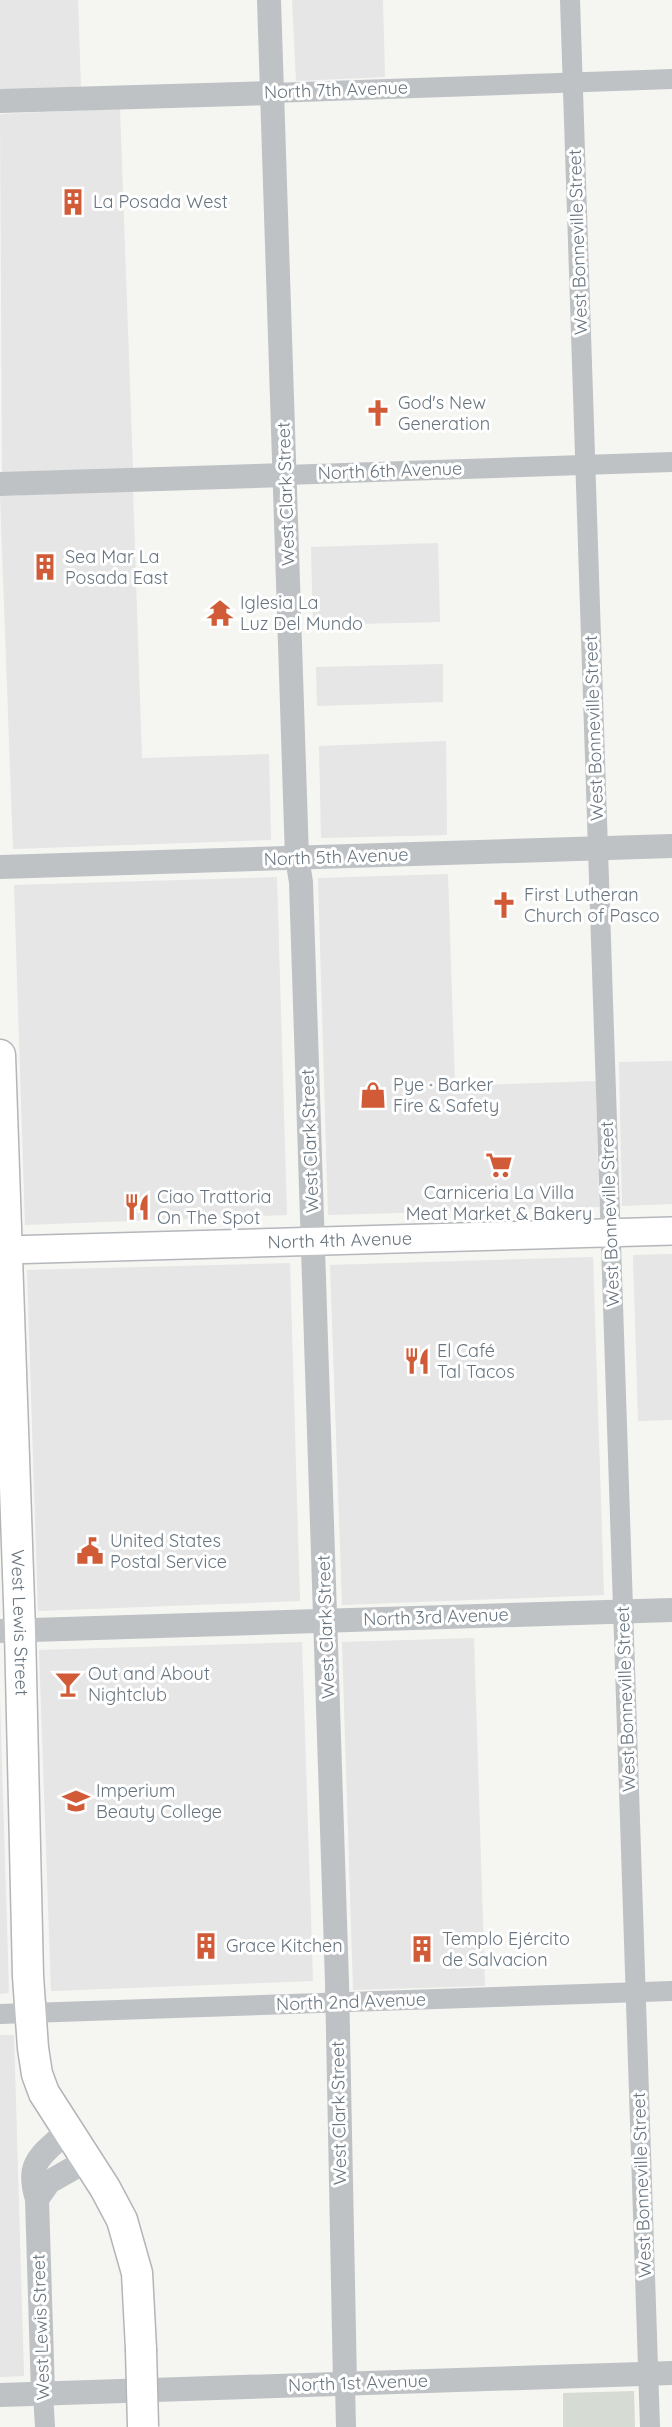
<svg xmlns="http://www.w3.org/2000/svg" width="672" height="2427" font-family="Quicksand,sans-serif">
	<rect width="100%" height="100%" fill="#f5f5f2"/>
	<g fill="#e5e6e5">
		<path d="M0 0H78L81 88 0 91Z"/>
		<path d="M292 0H383L385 77 296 81Z"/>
		<path d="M120 109 133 469 2 473 0 114Z"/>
		<path d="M133 491 142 758 269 754 271 840 13 849 0 496Z"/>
		<path d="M438 543 440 622 313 625 311 547Z"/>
		<path d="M443 664V702L317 706 316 667Z"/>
		<path d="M446 741 447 835 321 838 319 746Z"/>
		<path d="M448 874 455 1086 596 1081 599 1207 328 1215 318 878Z"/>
		<path d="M277 877 287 1215 25 1225 14 885Z"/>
		<path d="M672 1061V1204L622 1206 619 1062Z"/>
		<path d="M672 1254V1420L638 1421 633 1255Z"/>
		<path d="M593 1257 604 1595 342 1605 330 1265Z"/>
		<path d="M290 1263 300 1601 38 1611 27 1270Z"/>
		<path d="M474 1638 485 1986 353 1990 342 1642Z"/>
		<path d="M302 1642 313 1981 51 1991 39 1650Z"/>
		<path d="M0 1697 9 1993 0 1994Z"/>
		<path d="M0 2035H14L24 2376 0 2377Z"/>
	</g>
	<path fill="#d6dbd3" d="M634 2391 635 2427H563V2393Z"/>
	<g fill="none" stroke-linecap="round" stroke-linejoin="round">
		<defs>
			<g id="secondary">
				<path id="s1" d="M7 1250 672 1231"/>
			</g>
			<g id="primary">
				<path id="s2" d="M0 1055 20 1631 28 1976 33 2048 37 2074 44 2093 105 2188 122 2220 137 2273 141 2349"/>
			</g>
		</defs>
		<use href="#secondary" stroke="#b3b7bb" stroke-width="30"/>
		<use href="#primary" stroke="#b2b6b9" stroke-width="33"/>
		<g stroke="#bec2c5" stroke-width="20">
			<path d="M570 0 650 2427"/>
			<path d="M272 93 672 79"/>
			<path d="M285 475 672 462"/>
			<path d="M0 2014 672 1991"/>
			<path d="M345 2383 346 2427"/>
			<path d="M43 2394 45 2427"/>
		</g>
		<g stroke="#bec2c5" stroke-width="24">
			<path d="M269 0 297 858 301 882 337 1982 345 2383"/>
			<path d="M0 101 272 93"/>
			<path d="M0 484 285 475"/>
			<path d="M0 867 672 846"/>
			<path d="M0 1631 672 1610"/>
			<path d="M37 2199 49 2182 86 2161"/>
			<path d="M43 2394 37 2199C25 2161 42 2156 67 2131"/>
			<path d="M0 2395 672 2373"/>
		</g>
		<use href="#secondary" stroke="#fff" stroke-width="27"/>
		<use href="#primary" stroke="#fff" stroke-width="30"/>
		<defs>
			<path id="primary-bridge" d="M141 2349 143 2427"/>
		</defs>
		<use href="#primary-bridge" stroke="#b2b6b9" stroke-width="33" stroke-linecap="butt"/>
		<use href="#primary-bridge" stroke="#fff" stroke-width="30"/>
	</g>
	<defs>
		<symbol id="building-bare" viewBox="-9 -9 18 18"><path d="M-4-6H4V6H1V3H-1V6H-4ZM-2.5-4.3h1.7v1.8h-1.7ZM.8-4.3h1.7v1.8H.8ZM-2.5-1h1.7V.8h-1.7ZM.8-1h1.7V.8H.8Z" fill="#d15b36" stroke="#fff" stroke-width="2.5" paint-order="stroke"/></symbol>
		<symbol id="church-bare" viewBox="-9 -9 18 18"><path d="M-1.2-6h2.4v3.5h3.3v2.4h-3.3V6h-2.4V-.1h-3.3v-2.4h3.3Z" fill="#d15b36" stroke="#fff" stroke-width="2.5" paint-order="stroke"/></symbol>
		<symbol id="temple-bare" viewBox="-9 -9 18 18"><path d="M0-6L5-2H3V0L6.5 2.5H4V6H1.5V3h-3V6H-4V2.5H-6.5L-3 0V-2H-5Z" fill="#d15b36" stroke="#fff" stroke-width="2.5" paint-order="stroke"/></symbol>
		<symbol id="shop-bare" viewBox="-9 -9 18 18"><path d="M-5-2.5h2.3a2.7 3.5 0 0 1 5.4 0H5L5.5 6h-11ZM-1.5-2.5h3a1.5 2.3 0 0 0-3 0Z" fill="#d15b36" stroke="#fff" stroke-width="2.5" paint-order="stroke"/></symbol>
		<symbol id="supermarket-bare" viewBox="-9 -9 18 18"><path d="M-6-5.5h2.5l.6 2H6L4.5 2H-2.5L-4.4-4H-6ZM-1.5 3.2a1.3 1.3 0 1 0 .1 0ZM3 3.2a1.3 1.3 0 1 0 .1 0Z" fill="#d15b36" stroke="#fff" stroke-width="2.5" paint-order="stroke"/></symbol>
		<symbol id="restaurant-bare" viewBox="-9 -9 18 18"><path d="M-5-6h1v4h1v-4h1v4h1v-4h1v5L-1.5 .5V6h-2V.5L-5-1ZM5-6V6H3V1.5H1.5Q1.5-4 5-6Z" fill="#d15b36" stroke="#fff" stroke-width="2.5" paint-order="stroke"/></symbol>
		<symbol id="civic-bare" viewBox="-9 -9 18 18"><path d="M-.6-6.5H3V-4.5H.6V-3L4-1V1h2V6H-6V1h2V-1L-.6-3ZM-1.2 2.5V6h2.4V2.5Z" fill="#d15b36" stroke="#fff" stroke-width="2.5" paint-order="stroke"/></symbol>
		<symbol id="bar-bare" viewBox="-9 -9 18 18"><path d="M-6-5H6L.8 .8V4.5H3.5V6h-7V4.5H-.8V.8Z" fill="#d15b36" stroke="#fff" stroke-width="2.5" paint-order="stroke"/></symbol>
		<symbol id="university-bare" viewBox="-9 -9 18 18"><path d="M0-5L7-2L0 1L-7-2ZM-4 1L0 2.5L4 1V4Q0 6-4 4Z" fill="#d15b36" stroke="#fff" stroke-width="2.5" paint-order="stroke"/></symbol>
	</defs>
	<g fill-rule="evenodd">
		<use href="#building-bare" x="54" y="183" width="38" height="38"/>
		<use href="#church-bare" x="359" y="394" width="38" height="38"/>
		<use href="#building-bare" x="26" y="548" width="38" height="38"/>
		<use href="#temple-bare" x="201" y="594" width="38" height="38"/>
		<use href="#church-bare" x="485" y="886" width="38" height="38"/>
		<use href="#shop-bare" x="354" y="1076" width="38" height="38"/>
		<use href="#supermarket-bare" x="480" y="1146" width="38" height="38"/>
		<use href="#restaurant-bare" x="118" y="1188" width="38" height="38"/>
		<use href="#restaurant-bare" x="398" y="1342" width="38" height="38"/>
		<use href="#civic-bare" x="71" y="1532" width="38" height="38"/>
		<use href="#bar-bare" x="49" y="1665" width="38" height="38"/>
		<use href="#university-bare" x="57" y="1782" width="38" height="38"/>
		<use href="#building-bare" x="187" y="1927" width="38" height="38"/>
		<use href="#building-bare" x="403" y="1930" width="38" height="38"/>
	</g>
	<g text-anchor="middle" stroke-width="6" stroke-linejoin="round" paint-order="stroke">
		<g font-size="18" fill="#67747f" stroke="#fff">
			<text transform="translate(336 90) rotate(-2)" y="6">North 7th Avenue</text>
			<text transform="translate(578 242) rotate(-92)" y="6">West Bonneville Street</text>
			<text transform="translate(390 471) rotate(-2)" y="6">North 6th Avenue</text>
			<text transform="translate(286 494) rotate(-92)" y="6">West Clark Street</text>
			<text transform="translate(594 728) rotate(-92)" y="6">West Bonneville Street</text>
			<text transform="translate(336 857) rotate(-2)" y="6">North 5th Avenue</text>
			<text transform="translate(310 1141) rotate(-92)" y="6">West Clark Street</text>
			<text transform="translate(610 1214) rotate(-92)" y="6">West Bonneville Street</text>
			<text dy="6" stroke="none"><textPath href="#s1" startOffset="333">North 4th Avenue</textPath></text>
			<text transform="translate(436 1617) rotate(-2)" y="6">North 3rd Avenue</text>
			<text dy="6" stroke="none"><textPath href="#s2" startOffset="568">West Lewis Street</textPath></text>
			<text transform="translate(326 1627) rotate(-92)" y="6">West Clark Street</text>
			<text transform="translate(626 1699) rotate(-92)" y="6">West Bonneville Street</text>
			<text transform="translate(351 2002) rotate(-2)" y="6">North 2nd Avenue</text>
			<text transform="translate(339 2113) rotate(-91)" y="6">West Clark Street</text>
			<text transform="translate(642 2185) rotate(-92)" y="6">West Bonneville Street</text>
			<text transform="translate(41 2327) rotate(-92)" y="6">West Lewis Street</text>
			<text transform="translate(358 2383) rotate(-2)" y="6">North 1st Avenue</text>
		</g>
		<g font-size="18" fill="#67747f" stroke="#fff" text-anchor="start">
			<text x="93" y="208">La Posada West</text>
			<text x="398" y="409">God's New<tspan x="398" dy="21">Generation</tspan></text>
			<text x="65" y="563">Sea Mar La<tspan x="65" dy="21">Posada East</tspan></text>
			<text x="240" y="609">Iglesia La<tspan x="240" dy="21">Luz Del Mundo</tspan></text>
			<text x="524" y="901">First Lutheran<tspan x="524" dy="21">Church of Pasco</tspan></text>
			<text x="393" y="1091">Pye · Barker<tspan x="393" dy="21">Fire &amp; Safety</tspan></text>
			<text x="499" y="1199" text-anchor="middle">Carniceria La Villa<tspan x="499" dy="21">Meat Market &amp; Bakery</tspan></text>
			<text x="157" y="1203">Ciao Trattoria<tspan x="157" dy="21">On The Spot</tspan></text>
			<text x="437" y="1357">El Café<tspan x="437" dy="21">Tal Tacos</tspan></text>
			<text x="110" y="1547">United States<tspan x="110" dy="21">Postal Service</tspan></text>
			<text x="88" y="1680">Out and About<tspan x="88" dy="21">Nightclub</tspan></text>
			<text x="96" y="1797">Imperium<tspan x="96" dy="21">Beauty College</tspan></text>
			<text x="442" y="1945">Templo Ejército<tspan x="442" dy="21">de Salvacion</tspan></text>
			<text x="226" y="1952">Grace Kitchen</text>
		</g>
	</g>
</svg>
